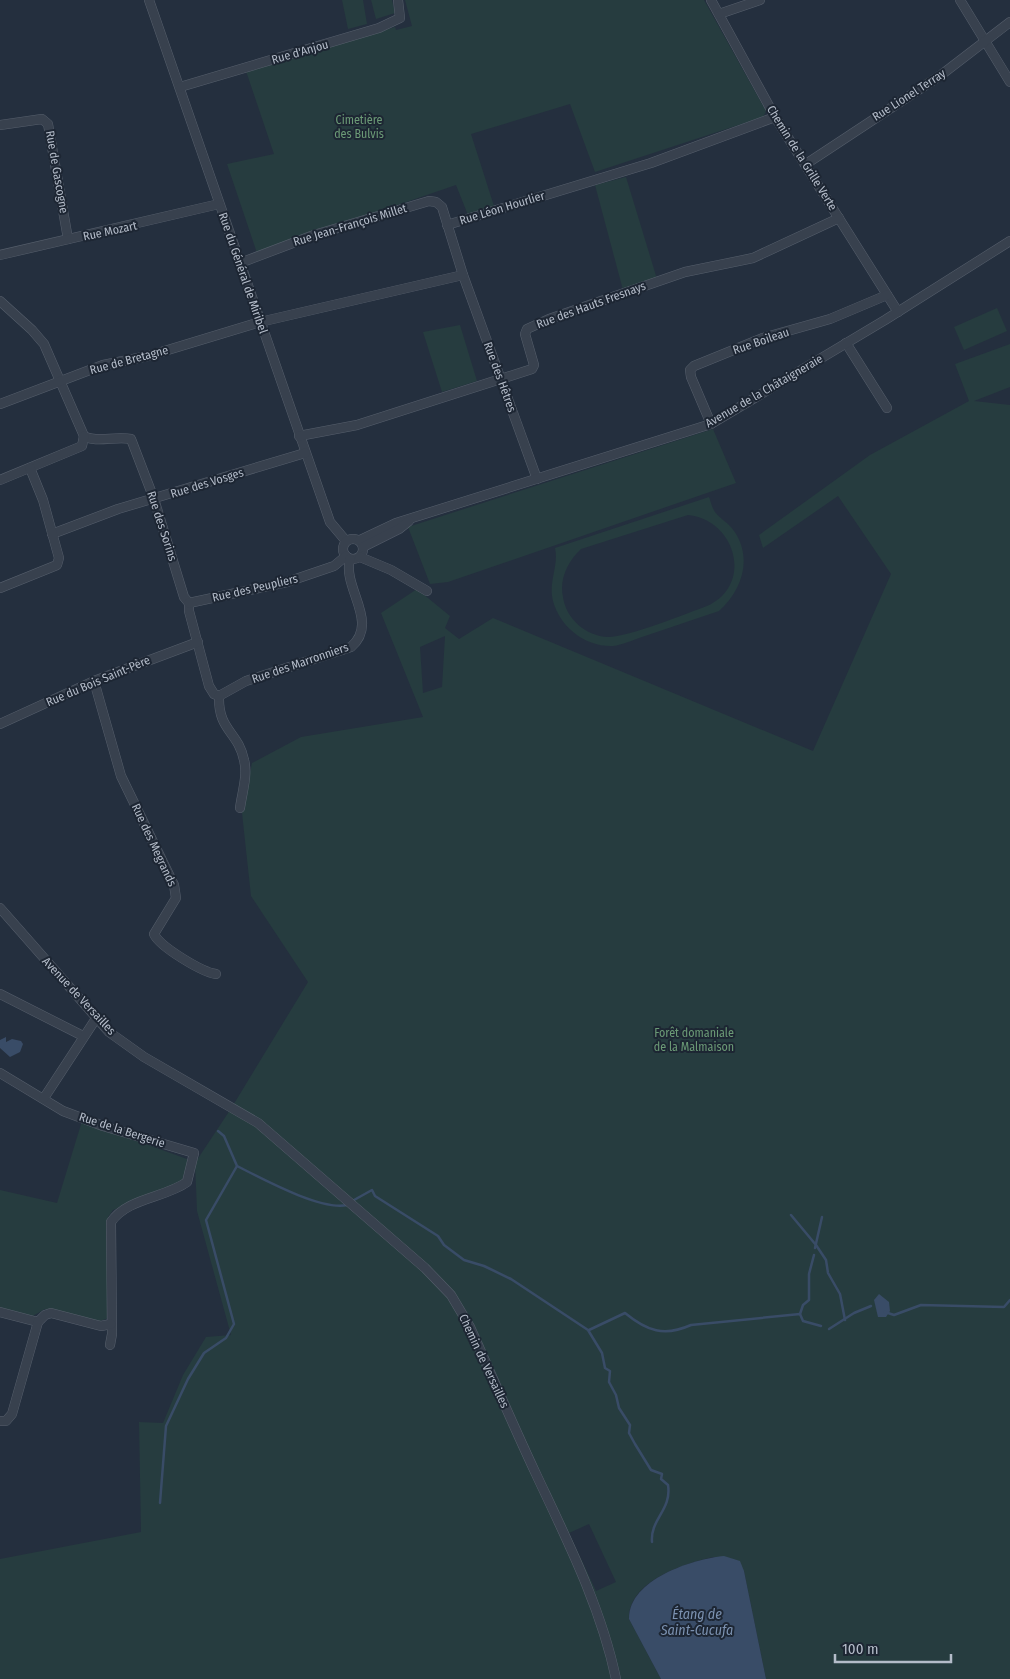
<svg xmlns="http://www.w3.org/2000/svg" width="1010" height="1679" font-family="'Fira Sans Condensed',sans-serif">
	<rect width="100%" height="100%" fill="#242f3e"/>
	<g fill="#263c3f" fill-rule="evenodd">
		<path d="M342 0H363L367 24 348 29Z"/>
		<path d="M371 0H392L395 13 376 19Z"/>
		<path d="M405 0H704L766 111 763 117 595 172 570 104 471 134 494 206 468 215 456 185 257 253 227 164 274 154 246 71 395 27 396 30 412 26Z"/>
		<path d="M626 177 657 279 623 290 595 185Z"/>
		<path d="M997 308 1007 331 964 350 954 327Z"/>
		<path d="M460 325 477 381 442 392 423 332Z"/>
		<path d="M1010 344V387L974 401 1010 405V1679H766L744 1571 713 1557C682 1564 628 1582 629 1619L661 1679H0V1559L141 1532 139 1422 163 1423 183 1375 206 1337 231 1335 197 1211 195 1163 232 1107 308 982 251 896 242 813 252 763 301 737 423 717 381 613 417 589 450 616 445 628 459 639 493 618 813 751 891 574 838 496 763 548 759 535 870 455 969 401 955 364ZM445 636 442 687 423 693 420 647ZM589 1524 616 1582 596 1591 569 1533Z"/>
		<path d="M713 429 736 483 448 582 430 584 408 527Z"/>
		<path d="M709 497C711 502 712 508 715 512 720 519 729 523 734 531 753 558 742 591 719 611 693 620 668 628 642 637 633 640 622 645 613 646 585 647 560 627 553 601 548 582 559 566 555 548ZM688 515C736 520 754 585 707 606 685 614 629 637 608 637 586 636 566 619 563 597 559 579 568 561 581 549Z"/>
		<path d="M82 1121 187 1159 189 1171 188 1182 113 1210 108 1217 109 1318 97 1322 45 1309 31 1317 0 1309V1190L57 1203Z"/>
	</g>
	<g fill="#394c67">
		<path d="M6 1037V1042L12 1039 21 1041 23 1044 20 1052 10 1057 0 1048V1040Z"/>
		<path d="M879 1294 889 1302 890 1311 886 1317H878L874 1300Z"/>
		<path d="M724 1556 740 1561 744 1571 766 1679H661L629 1619C628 1580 692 1559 724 1556Z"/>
	</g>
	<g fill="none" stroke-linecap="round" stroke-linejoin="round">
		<g stroke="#394c67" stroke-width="2.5">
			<path d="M218 1131 224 1136 237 1166C261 1178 321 1211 347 1205"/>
			<path d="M354 1200 372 1190 375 1196 438 1236 444 1245 464 1260 484 1266 511 1279 588 1330 602 1353 605 1368 610 1371 609 1382 616 1395 619 1408 630 1425 629 1433 635 1444 651 1470 662 1474 661 1479 668 1485C672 1510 650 1519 652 1542"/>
			<path d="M791 1215 816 1245 826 1260 828 1273 840 1294 845 1320"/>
			<path d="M815 1248 822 1217"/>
			<path d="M885 1312 894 1315 921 1305 1004 1307 1010 1300"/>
			<path d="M800 1314 803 1305 809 1300V1274L814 1255"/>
			<path d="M829 1329 854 1313 871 1306"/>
			<path d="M589 1330 625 1313C647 1331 664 1337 691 1325L800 1314 803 1321 821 1326"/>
			<path d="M160 1503 166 1426 188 1379 204 1353 226 1338 234 1324 206 1220 237 1166"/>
		</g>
		<defs>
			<g id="street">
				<path d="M149 0 330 522 346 541"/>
				<path d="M711 0 775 117 898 312"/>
				<path d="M960 0 1010 82"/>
				<path d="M719 14 760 0"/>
				<path d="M180 87 379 28 400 18 398 0"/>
				<path d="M0 125 42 119 48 124 68 239"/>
				<path d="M806 164 941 75 1010 22"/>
				<path d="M447 225 651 163 775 117"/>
				<path d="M0 255 219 204"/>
				<path d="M463 275 537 479"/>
				<path d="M0 301 32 330 44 344 84 436C95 443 116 436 131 439L154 499 184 597 189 603V611L209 686 214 694 219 696C218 731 238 731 244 760 248 775 242 793 240 808"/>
				<path d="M846 343 887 408"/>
				<path d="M0 404 103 365 148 356 260 322 463 275 442 207 436 202 429 201 314 235 240 263"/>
				<path d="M711 424 691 377 690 370 694 366 763 338 830 319 887 295"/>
				<path d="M299 436 357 425 532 369 534 365 525 334 527 329 549 319 685 272 753 258 839 218"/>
				<path d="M0 480 82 446 84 436"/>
				<path d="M52 534 118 509 305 453"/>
				<circle cx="353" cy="549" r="10"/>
				<path d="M360 540 396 523 711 424 885 320 1010 241"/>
				<path d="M363 547 399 529 409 521"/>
				<path d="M360 557 391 570 427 591"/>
				<path d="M0 588 57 565 59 558 43 500 30 468"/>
				<path d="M189 603 287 582 334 566 346 556"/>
				<path d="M94 681 121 776 174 885 176 898 154 934C160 947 202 972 216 974"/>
				<path d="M219 696 246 681 351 647C380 622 342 588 350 559"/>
				<path d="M0 724 94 681 198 642"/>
				<path d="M0 908 109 1032 144 1057 258 1123 425 1268 451 1295 470 1327C492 1376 513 1425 536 1474 567 1540 601 1607 616 1679"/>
				<path d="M0 994 83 1036"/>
				<path d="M0 1073 63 1111 103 1126 194 1153 187 1182C165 1198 127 1198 111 1222L112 1334 110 1345"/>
				<path d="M44 1098 97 1017"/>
				<path d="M0 1312 38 1322"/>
				<path d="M0 1421H6L12 1414 38 1322 45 1315 51 1313 101 1326 111 1324"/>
			</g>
		</defs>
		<use href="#street" stroke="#565f6c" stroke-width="10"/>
		<use href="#street" stroke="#38414e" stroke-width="9"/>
	</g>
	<g text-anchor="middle" stroke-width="4" stroke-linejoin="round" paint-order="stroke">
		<g font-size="12" fill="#b4bcc9" stroke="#1d2633">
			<text transform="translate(300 52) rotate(-16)" y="4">Rue d'Anjou</text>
			<text transform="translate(909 95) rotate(-33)" y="4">Rue Lionel Terray</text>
			<text transform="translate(802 158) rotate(58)" y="4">Chemin de la Grille Verte</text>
			<text transform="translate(57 172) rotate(80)" y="4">Rue de Gascogne</text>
			<text transform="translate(502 208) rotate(-17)" y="4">Rue Léon Hourlier</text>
			<text transform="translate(350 225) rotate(-17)" y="4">Rue Jean-François Millet</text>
			<text transform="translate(110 231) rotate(-12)" y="4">Rue Mozart</text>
			<text transform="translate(243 273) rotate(71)" y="4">Rue du Général de Miribel</text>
			<text transform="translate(591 305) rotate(-20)" y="4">Rue des Hauts Fresnays</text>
			<text transform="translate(761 341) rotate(-19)" y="4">Rue Boileau</text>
			<text transform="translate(129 360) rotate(-15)" y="4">Rue de Bretagne</text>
			<text transform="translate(500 377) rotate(70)" y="4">Rue des Hêtres</text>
			<text transform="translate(764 391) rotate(-30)" y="4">Avenue de la Châtaigneraie</text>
			<text transform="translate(207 483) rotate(-17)" y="4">Rue des Vosges</text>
			<text transform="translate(162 526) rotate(72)" y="4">Rue des Sorins</text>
			<text transform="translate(255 588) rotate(-13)" y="4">Rue des Peupliers</text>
			<text transform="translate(300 663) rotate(-19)" y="4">Rue des Marronniers</text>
			<text transform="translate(98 681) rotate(-23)" y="4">Rue du Bois Saint-Père</text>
			<text transform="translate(154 845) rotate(65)" y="4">Rue des Megrands</text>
			<text transform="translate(79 996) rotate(47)" y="4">Avenue de Versailles</text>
			<text transform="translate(122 1130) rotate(18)" y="4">Rue de la Bergerie</text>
			<text transform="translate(484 1361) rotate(65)" y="4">Chemin de Versailles</text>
		</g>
		<g font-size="12" fill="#6b9a76" stroke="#1d2633">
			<text x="359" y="124">Cimetière<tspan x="359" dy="14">des Bulvis</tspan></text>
			<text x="694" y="1037">Forêt domaniale<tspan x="694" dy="14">de la Malmaison</tspan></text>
		</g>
		<g font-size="14" font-style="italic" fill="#7c92b1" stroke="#1d2633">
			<text x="697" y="1619">Étang de<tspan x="697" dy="16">Saint-Cucufa</tspan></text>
		</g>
	</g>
	<path d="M835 1654v8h116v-8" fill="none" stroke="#b4bcc9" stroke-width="2.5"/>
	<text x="842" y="1654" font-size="15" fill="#b4bcc9" stroke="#1d2633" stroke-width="4" paint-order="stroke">100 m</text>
</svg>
